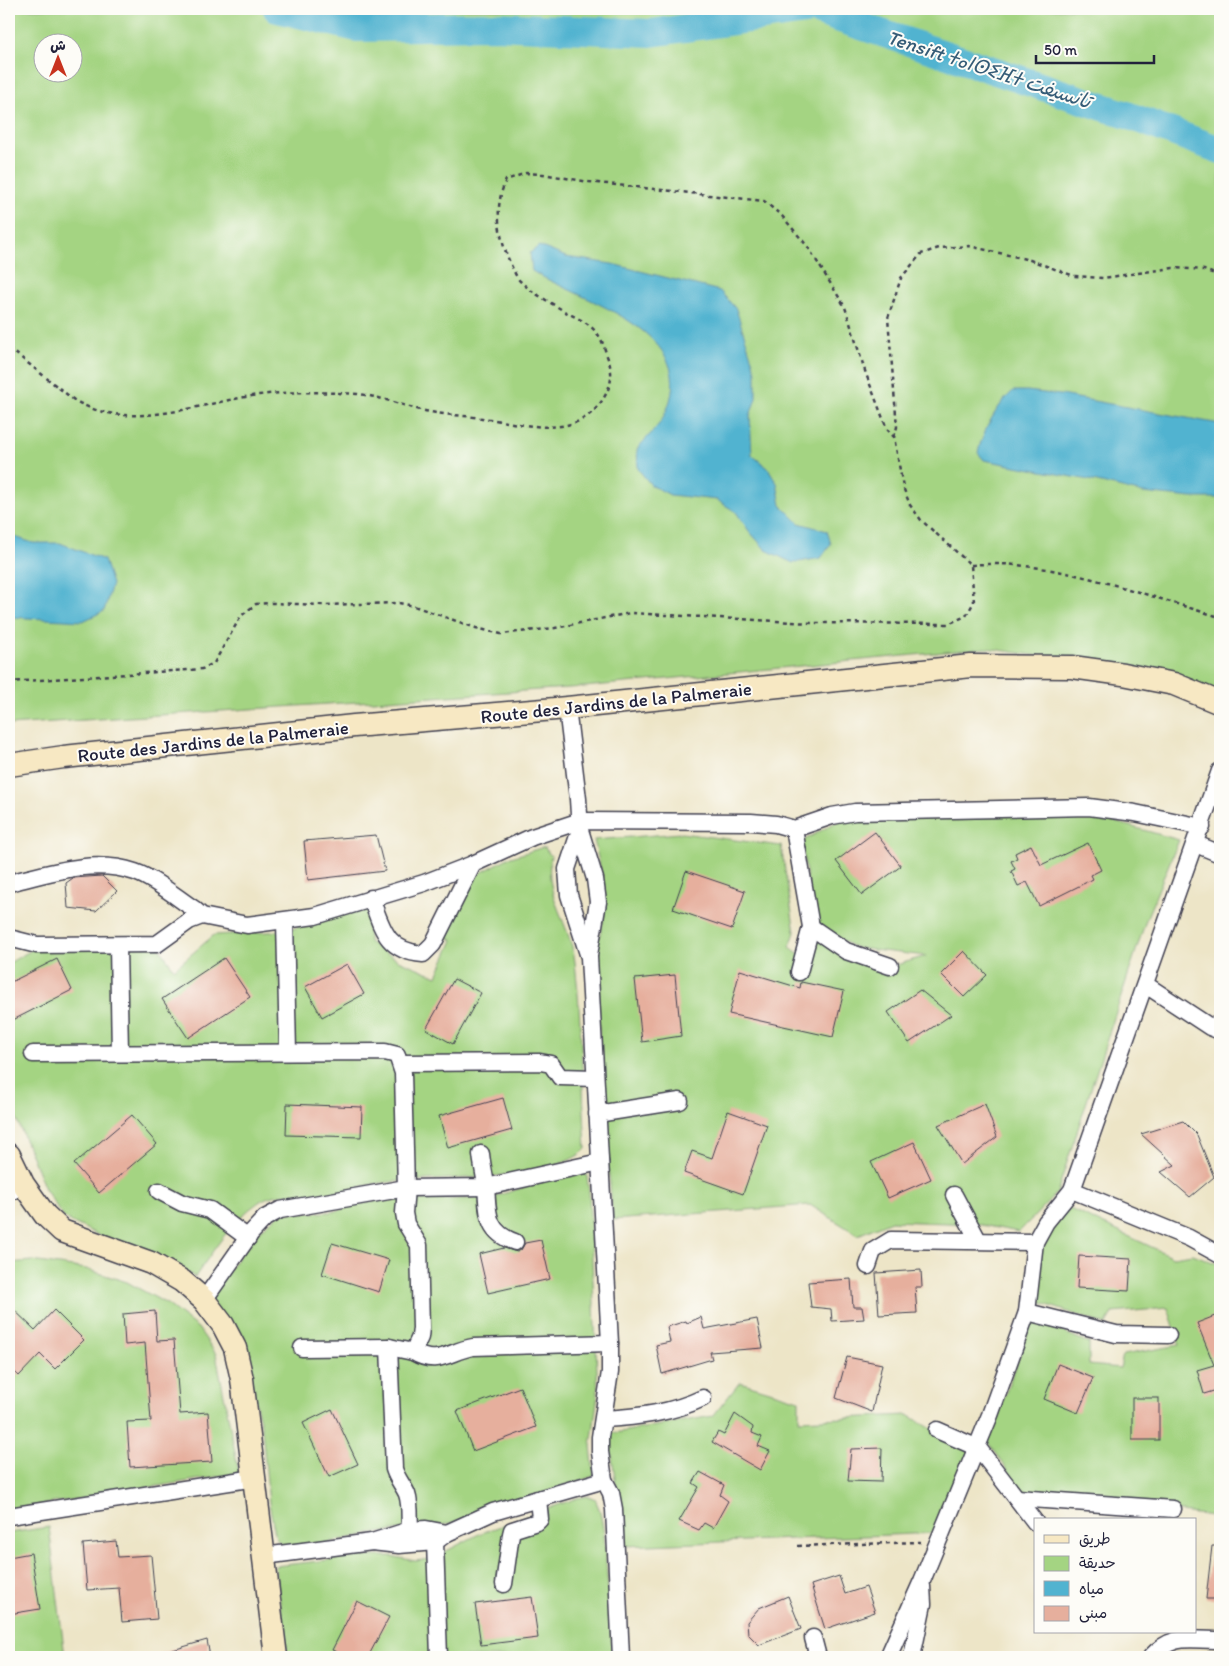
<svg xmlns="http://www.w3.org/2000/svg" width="1229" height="1666" font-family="Itim,'Playpen Sans Arabic','Noto Sans Tifinagh',sans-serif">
	<rect width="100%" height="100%" fill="#fdfcf7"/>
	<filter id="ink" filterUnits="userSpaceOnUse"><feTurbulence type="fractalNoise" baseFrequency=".02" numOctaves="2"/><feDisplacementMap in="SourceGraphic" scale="10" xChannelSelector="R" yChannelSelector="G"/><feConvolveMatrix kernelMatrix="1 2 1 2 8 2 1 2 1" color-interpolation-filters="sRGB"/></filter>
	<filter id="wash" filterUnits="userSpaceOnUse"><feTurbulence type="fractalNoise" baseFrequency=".0096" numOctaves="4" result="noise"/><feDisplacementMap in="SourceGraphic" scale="20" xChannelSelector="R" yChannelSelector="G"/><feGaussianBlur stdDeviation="1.12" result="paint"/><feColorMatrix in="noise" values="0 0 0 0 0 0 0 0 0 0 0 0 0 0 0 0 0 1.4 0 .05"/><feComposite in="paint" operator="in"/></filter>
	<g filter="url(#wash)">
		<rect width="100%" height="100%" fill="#ede5c7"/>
		<g fill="#a4d482" stroke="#637b5e" fill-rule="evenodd">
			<path d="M9 9H1220V696L1180 677 986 648 584 687 9 725ZM42 42H72V72H42Z"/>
			<path d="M1090 815 1179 840 1147 917 1057 1193 1019 1232 976 1224 891 1221 858 1235 810 1205 613 1220 603 1106 595 949C612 904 604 885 594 840L681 833 781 846 795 932 790 947 810 962 817 937 880 970 926 956 856 948 815 926 801 842 845 817Z"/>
			<path d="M544 847 551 856C543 895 571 925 575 962 582 1024 582 1087 586 1149 552 1183 430 1177 380 1183 361 1185 342 1194 321 1195 302 1196 276 1190 259 1202 231 1221 214 1250 195 1277L152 1253 102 1237 64 1218 45 1189 9 1100V963L35 948 157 944 174 969 214 935 285 931 367 907 369 942 398 960 437 976 453 940 444 936 475 876 508 858Z"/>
			<path d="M584 1171 587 1177 589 1191 598 1394 591 1446 594 1476 448 1524 369 1534 303 1548 286 1547 276 1539 269 1503 262 1429 250 1380 208 1299 254 1235 281 1213 332 1212 373 1201 490 1198 572 1172Z"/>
			<path d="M1068 1208 1173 1257 1193 1254 1220 1265V1517L1022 1492 988 1441 1033 1319 1089 1343V1365L1120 1368 1123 1355 1180 1345 1168 1308 1112 1313 1106 1325 1036 1301 1040 1242Z"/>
			<path d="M32 1261 86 1269 127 1282 167 1304 198 1328 216 1354 239 1473 9 1510V1263Z"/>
			<path d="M740 1382 799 1400V1420L908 1415 970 1451 937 1533 624 1546 609 1434 713 1416Z"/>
			<path d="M589 1496 595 1499 600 1511 604 1533 613 1657H288L275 1566 364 1556H391L415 1561 431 1559 479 1534 577 1498Z"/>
			<path d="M49 1527 65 1657H9V1533Z"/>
		</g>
		<g fill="#51b3d0" stroke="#3a6a86">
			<path d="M539 246 566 257 612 264 720 291 736 309 756 372V398L750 416 752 455 768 468 777 483 781 505 799 523 827 531 831 544 821 558 793 563 766 550 749 531 736 512 717 500 670 495 651 485 638 469 637 449C645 439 658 428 664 416 706 332 583 302 532 271L530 253Z"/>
			<path d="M1013 391H1027L1061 395 1220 424V498H1192L1143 493 1089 480 984 460 978 453C982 432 997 405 1013 391Z"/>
			<path d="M9 535 33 543H60L104 560 112 584 104 611 83 621 9 617Z"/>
		</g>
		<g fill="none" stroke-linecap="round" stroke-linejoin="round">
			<path stroke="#51b3d0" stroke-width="28" d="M277 9 356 28 494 26 651 33 813 10 1127 115 1220 150"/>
		</g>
		<g id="blocks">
			<g fill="#e6af9d">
				<path d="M875 832 901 866 862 895 836 861Z"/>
				<path d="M376 835 385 871 308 880 304 841Z"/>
				<path d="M1088 843 1101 870 1091 875 1093 879 1039 906 1027 882 1018 886 1011 871 1015 869 1011 861 1017 858 1015 853 1031 845 1041 865Z"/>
				<path d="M686 871 745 891 732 929 673 909Z"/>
				<path d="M102 876 117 891 96 911 68 908 66 883 73 878Z"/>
				<path d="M964 951 987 975 964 997 941 974Z"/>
				<path d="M224 958 250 997 188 1038 162 999Z"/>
				<path d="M57 959 72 990 13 1020 9 1012V983Z"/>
				<path d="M347 964 364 994 322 1017 305 987Z"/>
				<path d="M740 970 800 988 801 982 844 991 833 1037 729 1014Z"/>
				<path d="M675 975 681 1036 642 1042 635 979Z"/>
				<path d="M454 979 481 993 453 1044 426 1029Z"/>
				<path d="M920 990 951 1015 909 1043 888 1012Z"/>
				<path d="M503 1098 512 1130 448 1148 439 1116Z"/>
				<path d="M287 1104 362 1107 361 1137 286 1135Z"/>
				<path d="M985 1104 997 1137 962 1164 938 1125Z"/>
				<path d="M728 1111 767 1125 743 1194 684 1173 692 1151 712 1158Z"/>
				<path d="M132 1115 157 1144 99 1193 74 1164Z"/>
				<path d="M1183 1121 1197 1135 1214 1177 1190 1197 1161 1172 1175 1165 1141 1134Z"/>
				<path d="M914 1142 931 1179 888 1198 871 1162Z"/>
				<path d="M541 1240 550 1279 488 1293 479 1254 504 1248 517 1252 521 1250 525 1243Z"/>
				<path d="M332 1243 389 1260 379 1292 322 1274Z"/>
				<path d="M1079 1256 1131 1259 1129 1291 1077 1288Z"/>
				<path d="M921 1270 922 1287H915L917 1313 879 1315 876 1273Z"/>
				<path d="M851 1279 853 1307H862L864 1319 832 1321 831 1309 811 1307 808 1282Z"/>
				<path d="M9 1305 35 1330 54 1310 84 1340 55 1369 40 1354 19 1376 9 1367Z"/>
				<path d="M155 1311 157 1341 174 1340 180 1414 208 1412 212 1462 130 1467 127 1422 151 1421 145 1343 125 1345 123 1314Z"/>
				<path d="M1220 1314V1389L1204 1394 1197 1370 1214 1365 1197 1323Z"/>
				<path d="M701 1317 704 1329 757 1319 763 1348 710 1352 712 1359 662 1374 656 1345 670 1342 667 1327 686 1321 687 1323Z"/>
				<path d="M847 1357 882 1364 872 1412 836 1398Z"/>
				<path d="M1058 1364 1093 1378 1078 1413 1044 1399Z"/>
				<path d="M520 1387 536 1427 473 1451 457 1411Z"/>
				<rect x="1132" y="1398" width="27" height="42"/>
				<path d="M332 1409 358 1464 329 1477 303 1423Z"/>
				<path d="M735 1414 753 1427 752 1433 762 1437 758 1446 770 1451 760 1470 712 1442 718 1432 724 1435Z"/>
				<path d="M882 1448 881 1482 848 1481 851 1449Z"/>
				<path d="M700 1472 724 1485 720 1495 728 1501 713 1528 704 1523 699 1530 679 1521 699 1487 693 1483Z"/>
				<path d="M116 1541 118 1557 151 1555 157 1619 122 1622 119 1588 87 1590 83 1544Z"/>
				<path d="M1212 1546H1220V1599H1206Z"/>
				<path d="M31 1553 40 1609 9 1614V1557Z"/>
				<path d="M839 1576 845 1594 866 1587 875 1612 825 1629 811 1585Z"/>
				<path d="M788 1596 801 1629 759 1645 748 1634 747 1622 759 1608Z"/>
				<path d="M532 1597 538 1638 481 1645 475 1604Z"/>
				<path d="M357 1601 389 1617 368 1657H348L332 1650Z"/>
				<path d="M207 1640 210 1657H159V1654Z"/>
			</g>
		</g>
	</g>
	<g filter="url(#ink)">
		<use href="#blocks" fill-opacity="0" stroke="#403f50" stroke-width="1"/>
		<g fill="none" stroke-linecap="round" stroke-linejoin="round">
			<defs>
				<g id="street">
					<path d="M567 708 578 799 580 830 595 879 598 902 589 955"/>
					<path d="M794 829 811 927 799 972"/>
					<path d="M580 830 567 869 569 895 589 957 610 1343V1372L600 1437V1452L604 1480 611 1493 614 1509 621 1657"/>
					<path d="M1196 844 1220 854"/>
					<path d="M9 883C50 873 93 858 135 872 155 879 176 897 194 909L202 916 247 925 315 916 424 883 473 864 532 837 580 821 751 822 776 824 794 829 832 816 855 812 1089 807 1135 813 1202 827"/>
					<path d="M371 898C382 928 386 951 423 954L433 944 473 864"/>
					<path d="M285 921 288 1052"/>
					<path d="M811 927 846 951 890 966"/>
					<path d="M9 938 37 945 157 944 189 921 202 916"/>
					<path d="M118 946 120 1053"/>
					<path d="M1146 985 1210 1027 1220 1031"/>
					<path d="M33 1054 385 1052 397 1055 403 1073 406 1188 404 1213 406 1224 419 1245 421 1328 420 1337 413 1352 389 1347 302 1348"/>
					<path d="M401 1063 540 1062 551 1064 560 1077 595 1078"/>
					<path d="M597 1114 680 1101"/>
					<path d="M481 1154C482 1165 485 1176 486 1186 488 1211 485 1232 515 1242"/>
					<path d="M1072 1190 1189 1238 1220 1255"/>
					<path d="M159 1191 182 1203 210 1210 248 1238"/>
					<path d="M9 1193 23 1184"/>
					<path d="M954 1195 978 1240"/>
					<path d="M868 1266 873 1251 891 1240 1035 1242"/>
					<path d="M204 1300 251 1233 265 1218 280 1210 406 1188 486 1187 600 1162"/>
					<path d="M1027 1312 1116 1334 1168 1335"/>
					<path d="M389 1347 394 1469C397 1479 403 1485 407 1494 411 1506 409 1518 410 1530"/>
					<path d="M413 1352C438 1367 449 1351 473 1347L610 1343"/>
					<path d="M604 1419C638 1417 672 1413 703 1398"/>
					<path d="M937 1430 978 1448 1035 1522"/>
					<path d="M1017 1498 1173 1509"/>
					<path d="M9 1516 255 1478"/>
					<path d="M372 1542 399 1545 435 1542 447 1533 493 1512 604 1480"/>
					<path d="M435 1542 439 1657"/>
					<path d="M264 1556 372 1542 410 1530 426 1529 447 1533"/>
					<path d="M504 1584 511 1534 512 1530 537 1522 540 1519 538 1499"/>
					<path d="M813 1638 818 1657"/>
					<path d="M888 1657 922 1581 990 1415 1027 1312 1035 1242 1046 1222 1072 1190 1220 771"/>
					<path d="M912 1657 923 1604 922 1586"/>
					<path d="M1151 1657C1174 1632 1190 1641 1220 1640"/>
				</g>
				<g id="secondary">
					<path d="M9 765 64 757 354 726 567 708 971 666 1072 667 1123 674 1174 684 1220 703"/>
					<path d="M9 1155 23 1184 45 1215 62 1231 151 1263 182 1281 204 1300 223 1325 235 1348 242 1379 276 1657"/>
				</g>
			</defs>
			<use href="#street" stroke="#403f50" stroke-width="19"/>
			<use href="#secondary" stroke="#403f50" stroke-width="25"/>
			<g stroke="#403f50" stroke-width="2.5" stroke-dasharray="4 4" stroke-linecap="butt">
				<path d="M9 348 74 400C130 434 200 402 259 395 293 391 324 392 357 394 378 396 398 404 417 409 439 415 460 415 482 418 528 424 581 444 607 392 613 379 612 369 607 356 604 347 602 338 595 331 587 321 574 317 564 311 550 302 532 293 520 281 516 277 514 271 512 267 499 240 493 208 506 180L526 173 543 174 589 182 764 201 782 216 808 247 845 307 866 374 887 429 894 437 903 487 910 505 921 520 971 565 974 602 966 616 948 624 811 623 630 613 555 628 501 634 476 628 414 606 399 603 322 605 272 603 256 604 241 616 214 663 202 669 9 682"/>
				<path d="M894 437 897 427 888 318 901 278 921 254 939 248 969 246 1030 260 1074 276 1103 278 1173 268 1204 270 1220 276"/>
				<path d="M971 565C1048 557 1146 596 1220 617"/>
				<path d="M798 1546 921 1542"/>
			</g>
			<use href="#street" stroke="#fff" stroke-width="16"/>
			<use href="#secondary" stroke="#f7e8c3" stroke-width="22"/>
		</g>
	</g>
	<g text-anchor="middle" stroke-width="4" stroke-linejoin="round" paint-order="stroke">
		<g font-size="19" fill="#22223b" stroke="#fdfcf7">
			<text transform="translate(616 702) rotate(-6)" y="7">Route des Jardins de la Palmeraie</text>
			<text transform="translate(213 741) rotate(-6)" y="7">Route des Jardins de la Palmeraie</text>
		</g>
		<g font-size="20" font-style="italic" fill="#355c77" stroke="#fdfcf7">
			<text transform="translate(989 69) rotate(18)" y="7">Tensift ⵜⴰⵏⵙⵉⴼⵜ تانسيفت</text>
		</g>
	</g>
	<rect width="1229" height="1666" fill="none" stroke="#fdfcf7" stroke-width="30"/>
	<rect x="1034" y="1518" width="162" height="115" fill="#fdfcf7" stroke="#a5a5ac"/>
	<rect x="1044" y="1535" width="25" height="8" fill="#f7e8c3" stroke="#a5a5ac"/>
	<text x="1079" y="1544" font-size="15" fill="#22223b">طريق</text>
	<rect x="1044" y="1556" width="25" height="15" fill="#a4d482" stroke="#a5a5ac"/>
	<text x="1079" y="1568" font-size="15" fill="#22223b">حديقة</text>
	<rect x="1044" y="1581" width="25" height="15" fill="#51b3d0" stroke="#a5a5ac"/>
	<text x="1079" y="1594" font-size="15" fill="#22223b">مياه</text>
	<rect x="1044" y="1606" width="25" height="15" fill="#e6af9d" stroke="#a5a5ac"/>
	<text x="1079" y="1618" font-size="15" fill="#22223b">مبنى</text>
	<g transform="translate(58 58)"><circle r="24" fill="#fdfcf7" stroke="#a5a5ac"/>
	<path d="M0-4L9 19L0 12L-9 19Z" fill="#c8321e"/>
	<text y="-8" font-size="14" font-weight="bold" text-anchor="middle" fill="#22223b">ش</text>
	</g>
	<path d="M1036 55v8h118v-8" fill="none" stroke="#22223b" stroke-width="2.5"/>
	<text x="1044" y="55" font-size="15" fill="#22223b" stroke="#fdfcf7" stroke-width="4" paint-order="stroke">50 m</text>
</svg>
